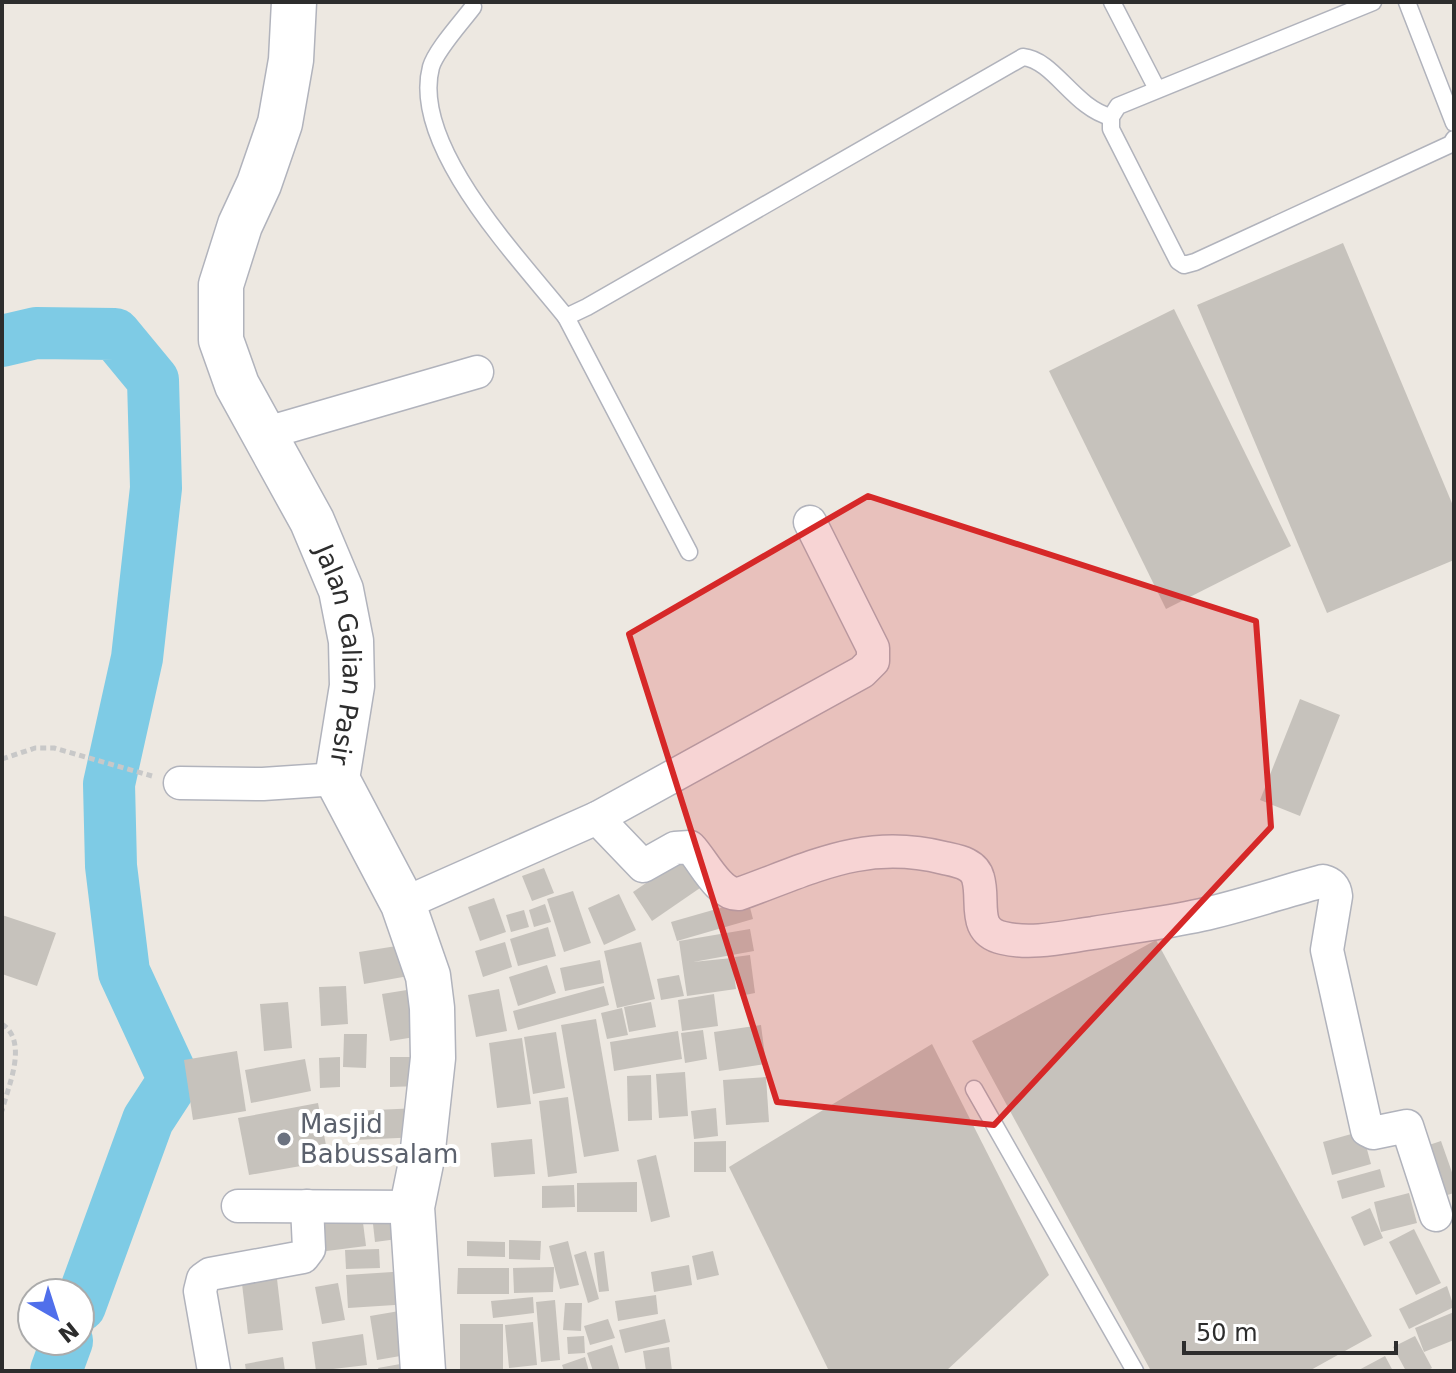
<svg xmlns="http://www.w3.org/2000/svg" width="1456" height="1373" font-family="'DejaVu Sans',sans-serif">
	<rect width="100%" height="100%" fill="#ede8e1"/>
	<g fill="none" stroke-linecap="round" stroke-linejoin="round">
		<g stroke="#7ecbe5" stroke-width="52">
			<path d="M2 341 36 333 115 334 153 380 156 488 137 658 109 784 111 866 124 972 174 1080 148 1120 80 1306"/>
			<path d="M56 1371 67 1341"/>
		</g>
	</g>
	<g fill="#c6c2bc">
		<path d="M1343 243 1454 508V560L1327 613 1197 305Z"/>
		<path d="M1174 309 1291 546 1166 609 1049 371Z"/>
		<path d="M1300 699 1340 715 1300 816 1260 800Z"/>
		<path d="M681 859 700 888 652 921 633 892Z"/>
		<path d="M544 868 554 893 532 901 522 876Z"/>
		<path d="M573 891 591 943 564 952 547 899Z"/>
		<path d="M619 894 636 930 604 945 588 908Z"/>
		<path d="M494 898 506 932 480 941 468 907Z"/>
		<path d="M748 900 753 919 677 941 671 922Z"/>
		<path d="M545 904 551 922 534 927 529 910Z"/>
		<path d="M524 910 529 927 511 932 506 915Z"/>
		<path d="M2 915 56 933 37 986 2 974Z"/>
		<path d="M548 927 556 956 518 966 510 939Z"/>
		<path d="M750 929 754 951 693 962 732 958 736 989 687 996 679 941Z"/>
		<path d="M1156 940 1372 1336 1309 1371H1151L972 1041Z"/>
		<path d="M505 942 512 967 483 977 475 951Z"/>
		<path d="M641 942 655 999 617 1008 604 951Z"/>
		<path d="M409 944 414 975 364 984 359 952Z"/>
		<path d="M750 955 755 993 740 996 735 957Z"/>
		<path d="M600 960 604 983 565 991 560 968Z"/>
		<path d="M547 965 556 993 518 1006 509 977Z"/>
		<path d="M679 975 684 996 661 1000 657 979Z"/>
		<path d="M346 986 348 1024 321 1026 319 987Z"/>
		<path d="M604 986 609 1005 518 1030 513 1011Z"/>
		<path d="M413 989 421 1036 390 1041 382 994Z"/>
		<path d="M499 989 507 1031 476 1037 468 995Z"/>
		<path d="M714 994 718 1026 682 1031 678 1000Z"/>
		<path d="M288 1002 292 1048 264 1051 260 1004Z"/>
		<path d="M651 1002 656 1027 629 1032 624 1007Z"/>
		<path d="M622 1008 628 1035 607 1039 601 1013Z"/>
		<path d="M596 1019 619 1151 584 1157 561 1025Z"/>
		<path d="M761 1025 766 1064 719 1071 714 1032Z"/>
		<path d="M703 1030 707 1059 685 1063 681 1033Z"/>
		<path d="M678 1031 682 1059 614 1071 610 1042Z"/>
		<path d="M556 1032 565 1088 533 1094 524 1037Z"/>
		<path d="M344 1034H367L366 1068 343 1067Z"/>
		<path d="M522 1038 531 1104 497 1108 489 1043Z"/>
		<path d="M932 1044 1049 1275 946 1371H829L729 1167Z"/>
		<path d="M237 1051 246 1111 193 1120 184 1060Z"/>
		<path d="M340 1057V1087L320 1088 319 1058Z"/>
		<path d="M390 1057H420V1086L390 1087Z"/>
		<path d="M305 1059 311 1091 251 1103 245 1070Z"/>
		<path d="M685 1072 688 1116 659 1118 656 1074Z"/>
		<path d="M651 1075 652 1120 628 1121 627 1076Z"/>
		<path d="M766 1077 769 1122 726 1125 723 1080Z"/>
		<path d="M568 1097 577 1173 548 1177 539 1101Z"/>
		<path d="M318 1103 329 1161 249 1175 238 1118Z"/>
		<path d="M419 1108 420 1137 354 1140 353 1111Z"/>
		<path d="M716 1108 718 1136 694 1139 691 1111Z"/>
		<path d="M1362 1131 1371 1164 1332 1175 1323 1142Z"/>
		<path d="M532 1139 535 1174 494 1177 491 1143Z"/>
		<path d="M726 1141V1172H694V1142Z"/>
		<path d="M1441 1141 1454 1178V1193L1434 1199 1417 1149Z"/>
		<path d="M656 1155 670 1217 651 1222 637 1160Z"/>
		<path d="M1380 1169 1385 1187 1342 1199 1337 1181Z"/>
		<path d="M637 1182V1212H577V1183Z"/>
		<path d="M574 1185 575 1207 542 1208V1186Z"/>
		<path d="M1409 1193 1417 1223 1381 1232 1374 1202Z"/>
		<path d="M1370 1208 1383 1238 1364 1246 1351 1217Z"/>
		<path d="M402 1211 405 1238 375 1242 372 1215Z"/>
		<path d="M362 1215 366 1246 319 1252 315 1222Z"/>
		<path d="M1414 1229 1441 1283 1416 1295 1389 1242Z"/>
		<path d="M509 1240 541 1241 540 1260 509 1259Z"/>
		<path d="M467 1241 505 1242V1257L467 1256Z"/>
		<path d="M568 1241 579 1285 560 1289 549 1246Z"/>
		<path d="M379 1249 380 1268 346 1269 345 1250Z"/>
		<path d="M586 1251 599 1299 588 1303 574 1255Z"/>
		<path d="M604 1251 609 1291 599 1292 594 1253Z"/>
		<path d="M713 1251 719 1275 697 1280 692 1256Z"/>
		<path d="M689 1265 692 1285 654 1292 651 1272Z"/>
		<path d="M554 1267 553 1292 514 1293 513 1268Z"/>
		<path d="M458 1268H509V1294H457Z"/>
		<path d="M408 1271 410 1304 348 1308 346 1275Z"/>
		<path d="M277 1279 283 1330 248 1334 242 1284Z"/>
		<path d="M338 1283 345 1320 322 1324 315 1287Z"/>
		<path d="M1447 1286 1454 1307 1409 1329 1399 1309Z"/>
		<path d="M656 1295 658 1314 618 1321 615 1301Z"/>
		<path d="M533 1297 534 1313 493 1318 491 1301Z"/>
		<path d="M555 1300 560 1360 541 1362 536 1302Z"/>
		<path d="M565 1303H582L581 1331 563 1330Z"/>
		<path d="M411 1309 418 1353 377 1360 370 1316Z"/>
		<path d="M1454 1312V1340L1424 1352 1415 1328Z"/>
		<path d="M608 1319 615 1338 590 1345 584 1326Z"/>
		<path d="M665 1319 670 1342 625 1353 619 1330Z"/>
		<path d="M533 1322 537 1365 509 1368 505 1325Z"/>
		<rect x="460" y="1324" width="43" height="47"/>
		<path d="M363 1334 367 1365 316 1371 312 1342Z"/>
		<path d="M584 1336 585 1353 568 1354 567 1337Z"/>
		<path d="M1415 1336 1432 1368 1427 1371H1406L1393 1347Z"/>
		<path d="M612 1345 620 1371H593L587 1353Z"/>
		<path d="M669 1347 672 1371H646L643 1351Z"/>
		<path d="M1385 1356 1393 1371H1357Z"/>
		<path d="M283 1357 285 1371H246L245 1364Z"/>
		<path d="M585 1357 589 1371H564L562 1365Z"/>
		<path d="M417 1361 418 1371H379L378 1368Z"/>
	</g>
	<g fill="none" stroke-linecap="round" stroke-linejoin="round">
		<defs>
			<g id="lane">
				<path d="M1112 2 1157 89"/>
				<path d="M1373 2 1118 106 1111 117V129L1178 261 1184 265 1195 262 1451 144 1454 139"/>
				<path d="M1407 2 1454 123"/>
				<path d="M473 7C461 23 436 50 431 67 410 146 520 259 566 317L587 307 1023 57C1054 60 1074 108 1111 117"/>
				<path d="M566 317 689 552"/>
				<path d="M974 1089 1135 1371"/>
			</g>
			<g id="street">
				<path d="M263 434 477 372"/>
				<path d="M180 783 263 784 337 779"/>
				<path d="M597 818 643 866 675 848 690 847C703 860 718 895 739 894 812 868 864 838 944 858 957 861 974 863 978 878 985 901 971 931 1003 938 1032 945 1064 937 1093 933 1129 927 1165 923 1201 915 1242 906 1282 892 1323 881 1331 883 1335 887 1336 896L1327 950 1367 1130 1373 1133 1407 1126 1436 1215"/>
				<path d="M403 904 597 818 862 672 873 661V648L810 522"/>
				<path d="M238 1206 412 1207"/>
				<path d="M214 1371 200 1291 203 1279 210 1274 303 1257 309 1249 307 1206"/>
			</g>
			<g id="secondary">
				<path id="s1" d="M294 2 291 60 280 123 259 184 240 225 221 285V340L237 385 312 521 341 590 351 641 352 686 337 779 403 904 428 976 432 1008 433 1058 422 1158 412 1207 423 1371"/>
			</g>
		</defs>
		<use href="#lane" stroke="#b1b3bc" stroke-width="19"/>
		<use href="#street" stroke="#b1b3bc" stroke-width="35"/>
		<use href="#secondary" stroke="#b1b3bc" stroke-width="47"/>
		<g stroke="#c8c8c8" stroke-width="5" stroke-dasharray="6 4" stroke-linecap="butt">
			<path d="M2 759 35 748H54L152 776"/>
			<path d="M2 1024C29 1042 8 1086 2 1111"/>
		</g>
		<use href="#lane" stroke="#fff" stroke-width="16"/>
		<use href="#street" stroke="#fff" stroke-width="32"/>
		<use href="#secondary" stroke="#fff" stroke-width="44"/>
	</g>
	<path fill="#d62828" fill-opacity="0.2" stroke="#d62828" stroke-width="6" stroke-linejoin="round" d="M868 496 1256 621 1271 827 994 1125 777 1102 629 634Z"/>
	<circle fill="#6b7280" stroke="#fff" stroke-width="3" cx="284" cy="1139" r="8"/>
	<g text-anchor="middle" stroke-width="8" stroke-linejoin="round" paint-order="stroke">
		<g font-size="26" fill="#2d2d2d" stroke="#fff">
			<text dy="9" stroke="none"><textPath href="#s1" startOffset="692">Jalan Galian Pasir</textPath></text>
		</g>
		<g font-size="26" fill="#5b616d" stroke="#fff" text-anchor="start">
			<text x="300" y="1133">Masjid<tspan x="300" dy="30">Babussalam</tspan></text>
		</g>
	</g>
	<rect width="1456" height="1373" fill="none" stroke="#2d2d2d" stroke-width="8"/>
	<g transform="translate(56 1317) rotate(141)"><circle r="38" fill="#ffffff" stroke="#ababab" stroke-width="2"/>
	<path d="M0-6L14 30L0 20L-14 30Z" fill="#506feb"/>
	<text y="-12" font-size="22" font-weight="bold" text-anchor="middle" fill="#2d2d2d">N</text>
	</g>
	<path d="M1184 1341v12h212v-12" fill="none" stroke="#2d2d2d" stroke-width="4"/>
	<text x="1196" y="1341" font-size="24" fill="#2d2d2d" stroke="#ffffff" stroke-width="6" paint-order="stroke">50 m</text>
</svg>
